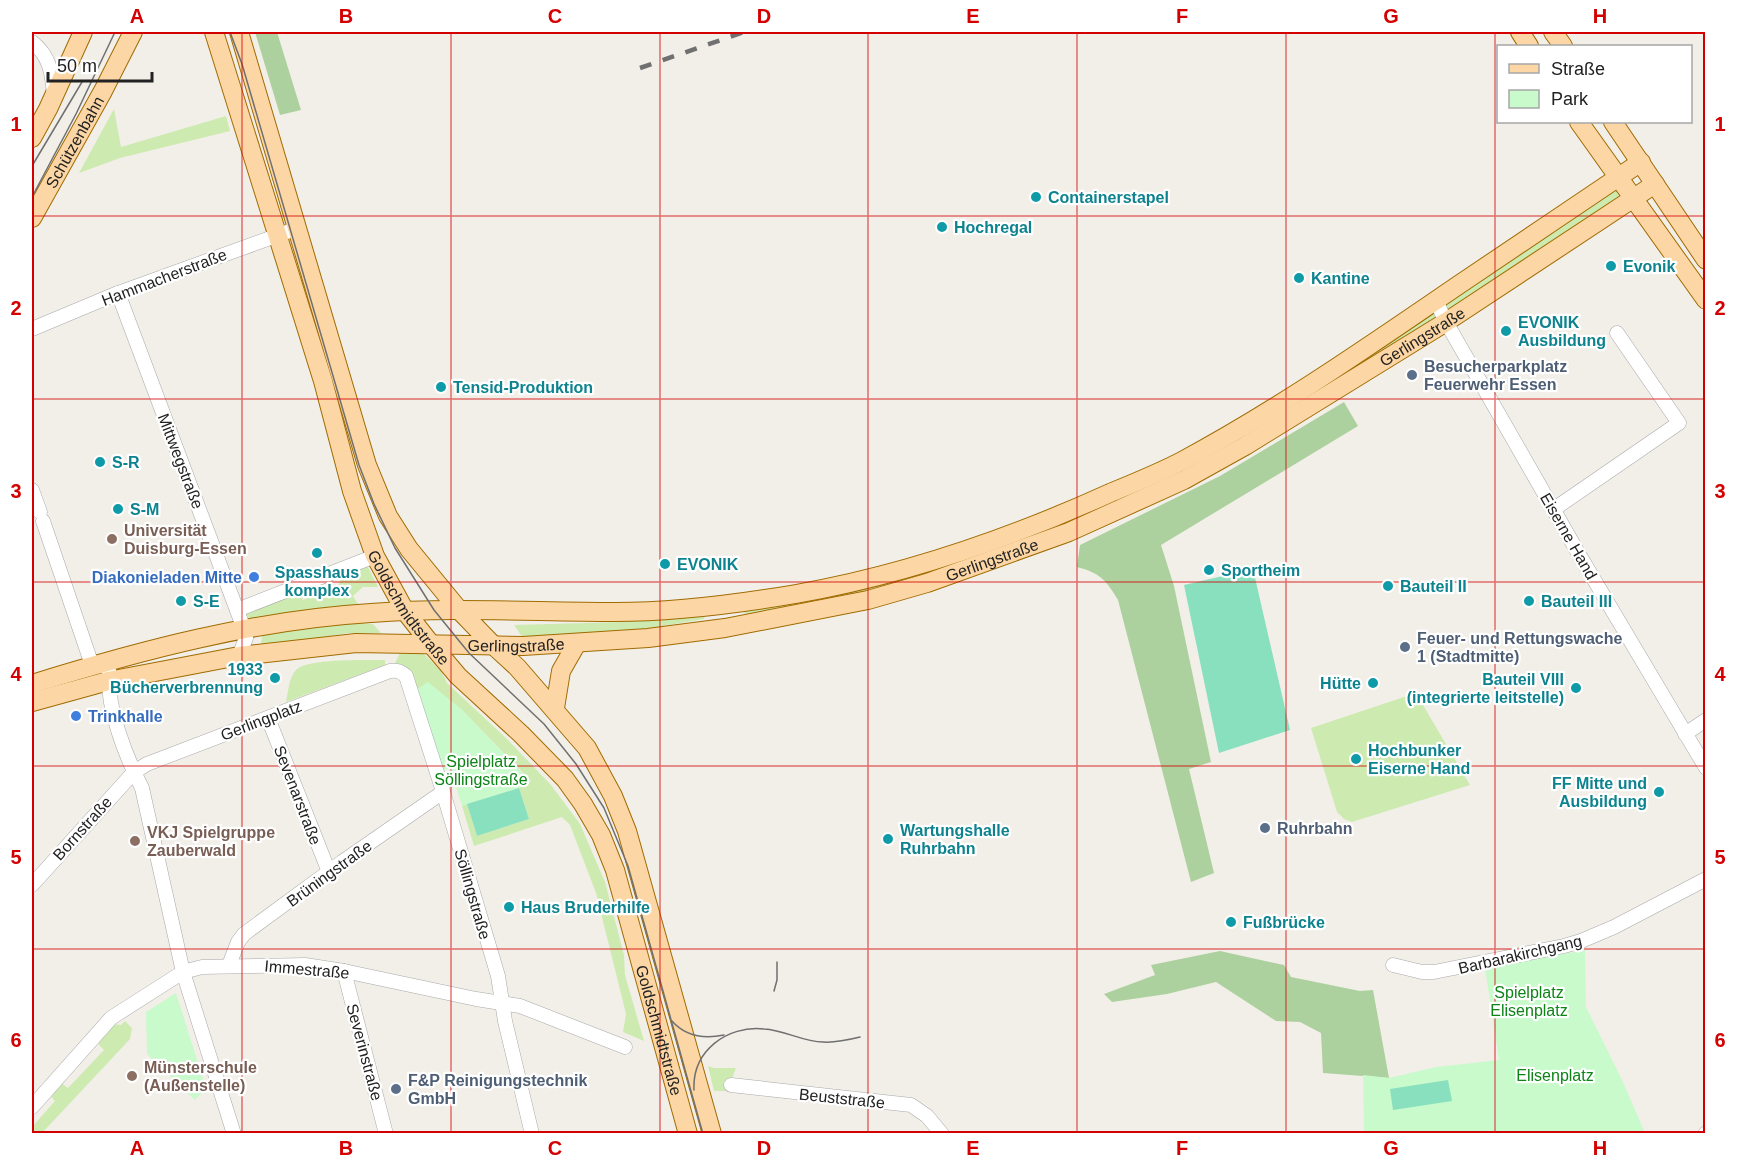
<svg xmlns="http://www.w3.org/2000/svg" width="1737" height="1165" font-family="Arial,sans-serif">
	<rect width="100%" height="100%" fill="#f2efe9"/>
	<g fill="#cdebb0">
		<path d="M114 109 121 147 226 116 230 131 120 158 79 173Z"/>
		<path d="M1618 177 1633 197C1504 282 1376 368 1240 441 1182 472 1123 503 1061 529 967 567 866 592 767 616L750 617 742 611 864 587 992 548 1102 506 1180 470 1241 436 1293 395 1386 336Z"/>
		<path d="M367 565 378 587H363L353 596 359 606 261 618 250 619 245 613 304 589 302 600 338 587 342 576Z"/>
		<path d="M705 614 704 619 627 632 523 638 514 625 621 622Z"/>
		<path d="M344 622 373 624 381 633H348L261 647 262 633Z"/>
		<path d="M400 653 424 654 441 671 447 683 508 740 551 785 580 824 605 882 624 955 625 975 644 1041 623 1032 626 1014 596 893 570 825 562 817 474 846 462 806 467 804 477 836 529 819 519 788 531 781 462 710 428 683 416 690 401 666 395 663Z"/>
		<path d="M385 660V665L286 702C288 693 289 677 296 670 307 658 366 660 385 660Z"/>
		<path d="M1416 693 1470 785 1352 822 1344 819 1337 812 1311 728Z"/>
		<path d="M125 1021 132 1028 130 1039 42 1133H32V1127L55 1101 49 1094 60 1082 68 1088 104 1050 99 1045V1038L112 1024 121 1025Z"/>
		<path d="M708 1066 714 1068H736L727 1091H714Z"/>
	</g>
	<g fill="#add19e">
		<path d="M255 32H277L301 110 280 115Z"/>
		<path d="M1344 402 1358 426 1161 545 1174 586 1211 762 1189 769 1214 873 1191 882 1118 600C1106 580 1100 573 1077 567L1080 545 1220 476Z"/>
		<path d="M1220 951 1284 965 1291 977 1360 991 1373 990 1389 1078 1323 1073 1321 1033 1300 1022 1276 1021 1216 982 1167 994 1112 1002 1104 994 1155 975 1151 965Z"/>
	</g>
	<g fill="#c8facc">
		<path d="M428 682 462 710 531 782 519 788 462 806 450 768 444 770 416 690Z"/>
		<path d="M1585 950 1586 1007 1623 1082 1645 1133H1364L1363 1075 1389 1078 1436 1067 1499 1060 1485 968Z"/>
		<path d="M176 993 206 1088 195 1100 147 1054 146 1012Z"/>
	</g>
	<g fill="#88e0be">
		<path d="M1253 569 1290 730 1219 753 1184 585Z"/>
		<path d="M519 788 529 819 477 836 467 804Z"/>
		<path d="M1448 1080 1452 1101 1393 1110 1390 1089Z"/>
	</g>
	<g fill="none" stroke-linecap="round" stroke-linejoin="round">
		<defs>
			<g id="minor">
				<path d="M32 42C50 56 52 73 54 95"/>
				<path d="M118 293 244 629 246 638 239 656"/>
				<path d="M1436 301 1446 322 1580 556 1706 768"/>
				<path d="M32 329 118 293 298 228"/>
				<path d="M32 490 40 512"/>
				<path d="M1554 509 1679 423 1617 333"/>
				<path d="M43 521 92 665"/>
				<path d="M237 610 375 556"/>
				<path d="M109 671C106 707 126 757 142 788L183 972 234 1134"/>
				<path d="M268 718 329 872"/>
				<path d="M1685 734 1706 720"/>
				<path d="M32 885 134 772 147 764 390 671C397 670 400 671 406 676L441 785 498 976 505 1021 532 1134"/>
				<path d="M229 965 238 942 244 934 342 862 443 792"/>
				<path d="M1393 965 1422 972H1434L1564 946 1581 941 1614 927 1706 879"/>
				<path d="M344 971 386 1134"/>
				<path d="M731 1085 911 1105 927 1116 942 1134"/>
				<path d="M32 1107 111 1018 183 972 202 967 305 965 344 971 476 999 520 1006 625 1047"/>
				<path d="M1705 1134 1706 1133"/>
			</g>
			<g id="major">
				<path id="s1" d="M214 32 323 381 352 491 375 556 405 611 430 643 458 676 521 734 565 779 583 804 601 835 615 870 688 1134"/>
				<path d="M239 32 367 465 388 516 409 549 459 610 493 645 517 667 587 748 613 796 627 831 712 1134"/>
				<path d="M1520 32 1529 46"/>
				<path d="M1553 32 1563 46"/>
				<path d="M1579 122 1706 300"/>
				<path d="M1613 122 1706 260"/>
				<path d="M32 138 48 109 83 32"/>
				<path id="s2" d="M32 218 103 91 133 32"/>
				<path d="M32 684C142 650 255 620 371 613 452 607 534 612 615 612 675 612 737 604 796 594 904 575 1011 538 1110 493 1134 483 1159 473 1182 461 1279 409 1369 346 1460 284 1520 243 1581 203 1641 162"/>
				<path id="s3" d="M32 702 108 681 239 656 356 643 523 646 648 638 725 628 868 600 927 583 1069 532 1184 480 1245 446 1446 322 1655 184"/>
				<path d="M555 708 561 671 577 643"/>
			</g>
		</defs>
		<use href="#minor" stroke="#a9a9a9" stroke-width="15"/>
		<use href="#major" stroke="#a06b00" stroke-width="20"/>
		<use href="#minor" stroke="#fff" stroke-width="14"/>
		<use href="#major" stroke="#fcd6a4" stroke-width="18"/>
		<g stroke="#707070" stroke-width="1.5">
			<path d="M230 32 242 64 359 465 374 504 395 548 434 610 469 653 544 724 576 764 604 808 628 866 703 1134"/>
			<path d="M32 166 82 82"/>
			<path d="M32 197 76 114 115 32"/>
			<path d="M774 991 777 980V962"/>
			<path d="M672 1021C685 1036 704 1039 724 1035"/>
			<path d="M694 1090C692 1051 727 1025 764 1029 785 1030 803 1042 823 1042 836 1043 848 1040 860 1037"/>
		</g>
		<path stroke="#707070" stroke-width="4.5" stroke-dasharray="12 12" stroke-linecap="butt" d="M640 68 744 32"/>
	</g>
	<path fill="none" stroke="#d40000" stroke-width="1.5" stroke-opacity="0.55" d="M242 32V1134M451 32V1134M660 32V1134M868 32V1134M1077 32V1134M1286 32V1134M1495 32V1134M32 216H1706M32 399H1706M32 582H1706M32 766H1706M32 949H1706"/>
	<g fill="#0f9aa8" stroke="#fff" stroke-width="2">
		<circle cx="1036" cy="197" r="6"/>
		<circle cx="942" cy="227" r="6"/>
		<circle cx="1611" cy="266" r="6"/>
		<circle cx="1299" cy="278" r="6"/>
		<circle cx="1506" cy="331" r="6"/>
		<circle cx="441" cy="387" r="6"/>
		<circle cx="100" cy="462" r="6"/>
		<circle cx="118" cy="509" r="6"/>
		<circle cx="317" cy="553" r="6"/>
		<circle cx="665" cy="564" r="6"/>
		<circle cx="1209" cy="570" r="6"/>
		<circle cx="1388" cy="586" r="6"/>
		<circle cx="181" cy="601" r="6"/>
		<circle cx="1529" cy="601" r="6"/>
		<circle cx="275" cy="678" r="6"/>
		<circle cx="1373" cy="683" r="6"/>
		<circle cx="1576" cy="688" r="6"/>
		<circle cx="1356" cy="759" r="6"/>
		<circle cx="1659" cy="792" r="6"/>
		<circle cx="888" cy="839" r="6"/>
		<circle cx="509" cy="907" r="6"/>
		<circle cx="1231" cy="922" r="6"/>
	</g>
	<g fill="#5c6f8a" stroke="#fff" stroke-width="2">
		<circle cx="1412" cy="375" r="6"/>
		<circle cx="1405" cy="647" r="6"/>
		<circle cx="1265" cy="828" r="6"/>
		<circle cx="396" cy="1089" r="6"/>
	</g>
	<g fill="#8d6e63" stroke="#fff" stroke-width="2">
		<circle cx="112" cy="539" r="6"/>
		<circle cx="135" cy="841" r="6"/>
		<circle cx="132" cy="1076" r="6"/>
	</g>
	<g fill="#3f7fe0" stroke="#fff" stroke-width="2">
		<circle cx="254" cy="577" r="6"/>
		<circle cx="76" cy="716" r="6"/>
	</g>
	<g text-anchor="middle" stroke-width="4.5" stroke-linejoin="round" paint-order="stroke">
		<g font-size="16" fill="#222" stroke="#fff">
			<text dy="6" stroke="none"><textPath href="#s2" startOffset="87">Schützenbahn</textPath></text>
			<text transform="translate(164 277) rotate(-21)" y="6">Hammacherstraße</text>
			<text dy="6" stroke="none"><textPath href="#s3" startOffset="1462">Gerlingstraße</textPath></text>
			<text transform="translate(181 461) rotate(69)" y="6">Mittwegstraße</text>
			<text transform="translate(1569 536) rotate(60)" y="6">Eiserne Hand</text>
			<text dy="6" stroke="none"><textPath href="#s3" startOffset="976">Gerlingstraße</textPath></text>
			<text dy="6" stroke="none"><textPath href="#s1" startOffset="610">Goldschmidtstraße</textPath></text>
			<text dy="6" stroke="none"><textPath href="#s3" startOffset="490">Gerlingstraße</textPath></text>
			<text transform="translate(261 720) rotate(-21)" y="6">Gerlingplatz</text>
			<text transform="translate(298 795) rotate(69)" y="6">Sevenarstraße</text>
			<text transform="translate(82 828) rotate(-48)" y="6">Bornstraße</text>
			<text transform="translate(329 873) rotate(-36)" y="6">Brüningstraße</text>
			<text transform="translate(473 894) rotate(74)" y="6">Söllingstraße</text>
			<text transform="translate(1520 954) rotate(-13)" y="6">Barbarakirchgang</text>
			<text transform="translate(307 969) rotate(5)" y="6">Immestraße</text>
			<text dy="6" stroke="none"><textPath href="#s1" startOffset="1114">Goldschmidtstraße</textPath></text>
			<text transform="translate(365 1052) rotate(75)" y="6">Severinstraße</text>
			<text transform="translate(842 1098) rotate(6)" y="6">Beuststraße</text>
		</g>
		<g font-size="16" font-weight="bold" fill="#0d838f" stroke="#fff" text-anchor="start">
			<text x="1048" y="203">Containerstapel</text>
			<text x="954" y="233">Hochregal</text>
			<text x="1623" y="272">Evonik</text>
			<text x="1311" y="284">Kantine</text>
			<text x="1518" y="328">EVONIK<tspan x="1518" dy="18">Ausbildung</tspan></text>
			<text x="453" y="393">Tensid-Produktion</text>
			<text x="112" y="468">S-R</text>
			<text x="130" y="515">S-M</text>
			<text x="677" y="570">EVONIK</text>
			<text x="1221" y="576">Sportheim</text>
			<text x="317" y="578" text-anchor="middle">Spasshaus<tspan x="317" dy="18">komplex</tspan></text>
			<text x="1400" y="592">Bauteil II</text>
			<text x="193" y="607">S-E</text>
			<text x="1541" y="607">Bauteil III</text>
			<text x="263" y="675" text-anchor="end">1933<tspan x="263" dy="18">Bücherverbrennung</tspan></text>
			<text x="1564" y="685" text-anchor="end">Bauteil VIII<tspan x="1564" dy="18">(integrierte leitstelle)</tspan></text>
			<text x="1361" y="689" text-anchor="end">Hütte</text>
			<text x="1368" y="756">Hochbunker<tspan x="1368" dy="18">Eiserne Hand</tspan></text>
			<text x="1647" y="789" text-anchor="end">FF Mitte und<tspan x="1647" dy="18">Ausbildung</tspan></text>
			<text x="900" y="836">Wartungshalle<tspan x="900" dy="18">Ruhrbahn</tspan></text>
			<text x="521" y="913">Haus Bruderhilfe</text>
			<text x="1243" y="928">Fußbrücke</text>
		</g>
		<g font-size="16" font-weight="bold" fill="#4e5e75" stroke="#fff" text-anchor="start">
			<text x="1424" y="372">Besucherparkplatz<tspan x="1424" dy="18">Feuerwehr Essen</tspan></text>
			<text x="1417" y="644">Feuer- und Rettungswache<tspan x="1417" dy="18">1 (Stadtmitte)</tspan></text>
			<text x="1277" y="834">Ruhrbahn</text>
			<text x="408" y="1086">F&amp;P Reinigungstechnik<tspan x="408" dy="18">GmbH</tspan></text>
		</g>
		<g font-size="16" font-weight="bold" fill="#785e54" stroke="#fff" text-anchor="start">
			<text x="124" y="536">Universität<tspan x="124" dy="18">Duisburg-Essen</tspan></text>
			<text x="147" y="838">VKJ Spielgruppe<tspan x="147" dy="18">Zauberwald</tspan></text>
			<text x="144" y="1073">Münsterschule<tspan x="144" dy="18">(Außenstelle)</tspan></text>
		</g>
		<g font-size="16" font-weight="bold" fill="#366cbe" stroke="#fff" text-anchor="end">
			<text x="242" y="583">Diakonieladen Mitte</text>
			<text x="88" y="722" text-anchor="start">Trinkhalle</text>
		</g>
		<g font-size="16" fill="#0c8416" stroke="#fff">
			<text x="481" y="767">Spielplatz<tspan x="481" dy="18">Söllingstraße</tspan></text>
			<text x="1529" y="998">Spielplatz<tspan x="1529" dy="18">Elisenplatz</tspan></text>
			<text x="1555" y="1081">Elisenplatz</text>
		</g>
	</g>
	<rect width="1737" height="1165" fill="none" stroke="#ffffff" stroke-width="66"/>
	<rect x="1497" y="45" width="195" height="78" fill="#ffffff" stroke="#a7a7a7" stroke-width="1.5"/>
	<rect x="1509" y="64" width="30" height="9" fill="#fcd6a4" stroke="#a7a7a7" stroke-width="1.5"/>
	<text x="1551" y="75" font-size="18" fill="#222222">Straße</text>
	<rect x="1509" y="90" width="30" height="18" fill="#c8facc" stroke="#a7a7a7" stroke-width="1.5"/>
	<text x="1551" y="105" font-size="18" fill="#222222">Park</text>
	<path d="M48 72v9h104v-9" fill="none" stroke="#222222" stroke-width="3"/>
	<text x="57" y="72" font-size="18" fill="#222222" stroke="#ffffff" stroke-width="4.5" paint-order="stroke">50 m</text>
	<rect x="33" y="33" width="1671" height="1099" fill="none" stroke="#d40000" stroke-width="2"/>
	<g font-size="20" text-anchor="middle" font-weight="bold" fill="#d40000">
		<text x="137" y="23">A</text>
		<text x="346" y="23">B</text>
		<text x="555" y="23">C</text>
		<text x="764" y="23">D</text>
		<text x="973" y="23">E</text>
		<text x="1182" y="23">F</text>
		<text x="1391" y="23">G</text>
		<text x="1600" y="23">H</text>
		<text x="16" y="131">1</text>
		<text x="1720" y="131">1</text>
		<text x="16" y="315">2</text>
		<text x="1720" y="315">2</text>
		<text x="16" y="498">3</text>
		<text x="1720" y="498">3</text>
		<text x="16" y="681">4</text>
		<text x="1720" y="681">4</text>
		<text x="16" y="864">5</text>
		<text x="1720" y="864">5</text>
		<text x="16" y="1047">6</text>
		<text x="1720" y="1047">6</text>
		<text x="137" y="1155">A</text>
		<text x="346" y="1155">B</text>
		<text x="555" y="1155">C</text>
		<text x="764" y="1155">D</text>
		<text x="973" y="1155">E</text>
		<text x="1182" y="1155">F</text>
		<text x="1391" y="1155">G</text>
		<text x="1600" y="1155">H</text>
	</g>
</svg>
